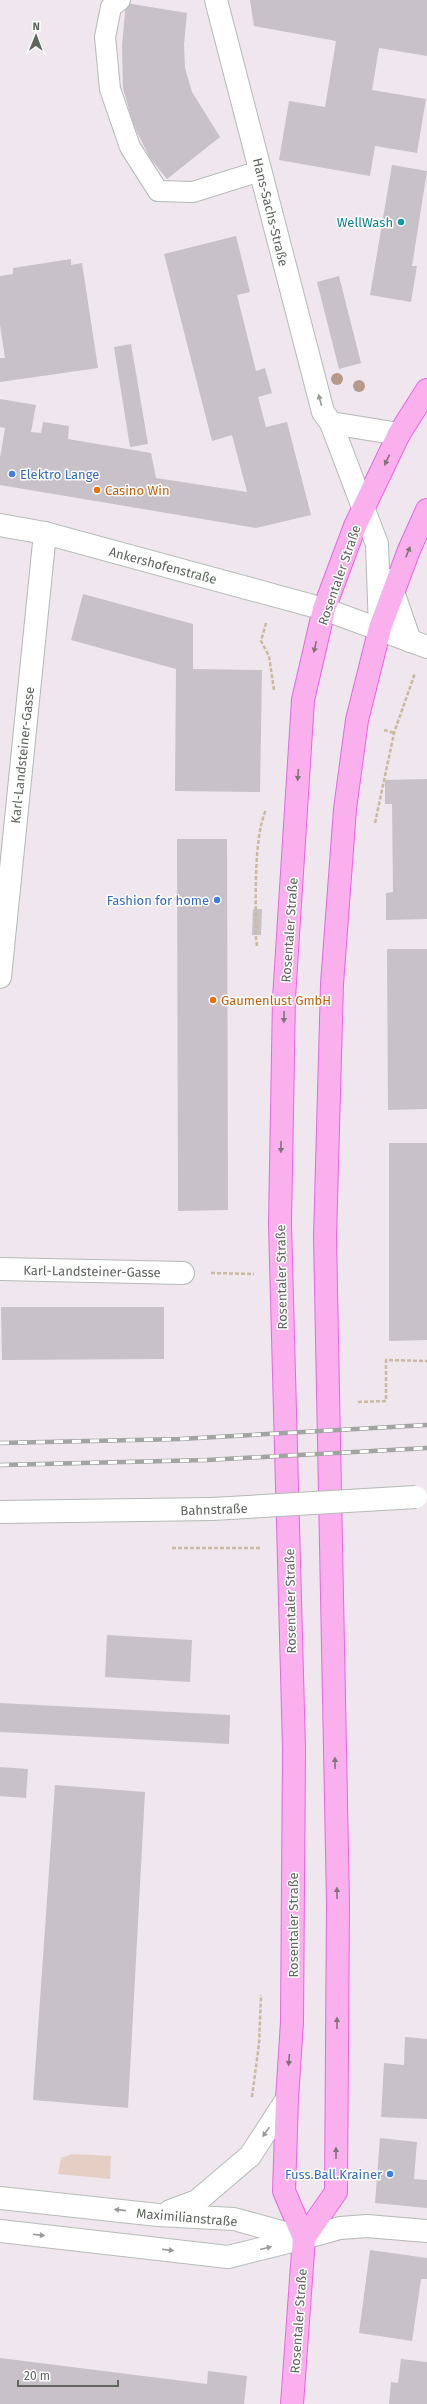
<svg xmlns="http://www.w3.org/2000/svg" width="427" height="2404" font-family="'Fira Sans',sans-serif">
	<rect width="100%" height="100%" fill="#efe6ee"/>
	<path fill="#e5cfc4" d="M72 2154 111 2156 110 2179 58 2174 61 2158Z"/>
	<g fill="#c8c1c8">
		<path d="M250 0H427V56L379 48 372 90 426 99 417 153 375 146 370 176 279 160 289 101 325 107 336 41 254 26Z"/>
		<path d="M126 3 187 13 184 44 185 68 192 92 220 137 167 179 150 158 133 124 123 88 122 45Z"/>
		<path d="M392 165 427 171 412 266H417L411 302 370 295Z"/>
		<path d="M236 236 250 292 237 295 256 371 265 368 272 393 258 397 266 427 287 422 311 515 256 528 0 485V458L5 428 0 427V399L36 405 31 432 41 433 43 422 69 426 68 439 151 453 156 478 247 492 232 435 212 441 164 254Z"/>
		<path d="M71 259V265L82 263 98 368 0 382V358H5L0 325V276L13 274V268Z"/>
		<path d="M339 276 361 363 339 369 317 282Z"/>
		<path d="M131 344 148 444 130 447 114 347Z"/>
		<path d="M83 594 193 624V669L262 670 260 792 175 791 176 669 71 640Z"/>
		<path d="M427 779V919L386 920V893L393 892 392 804H385V780Z"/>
		<path d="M177 839H227L228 1210 178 1211Z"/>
		<path d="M253 909H262L261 935H252Z"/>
		<path d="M387 949H427V1109L388 1110Z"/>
		<path d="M389 1143H427V1340L389 1341Z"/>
		<path d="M1 1307H164V1359L2 1360Z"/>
		<path d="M107 1635 192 1640 190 1682 105 1677Z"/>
		<path d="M0 1703 230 1715 229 1744 0 1732Z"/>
		<path d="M0 1767 28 1769 26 1798 0 1796Z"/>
		<path d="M55 1785 145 1792 128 2108 33 2100Z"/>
		<path d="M405 2037 427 2039V2119L381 2117 384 2063 404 2065Z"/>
		<path d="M380 2138 417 2142 414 2179 427 2180V2208L375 2203Z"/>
		<path d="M370 2250 427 2258V2279H421L412 2341 359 2333Z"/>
		<path d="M0 2358 207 2384 208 2371 247 2376 244 2404H0Z"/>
		<path d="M401 2359 427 2362V2404H389L391 2382 398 2383Z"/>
	</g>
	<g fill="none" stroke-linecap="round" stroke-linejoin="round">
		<defs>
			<path id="lane" d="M120 0 111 7 105 37 110 89 130 147 158 191 193 192 260 171"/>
			<g id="street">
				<path d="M216 0 323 412 331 423 399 434"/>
				<path d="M331 423 377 544 380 628"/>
				<path d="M389 580 410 641"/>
				<path d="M0 977 45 533"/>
				<path d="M0 1269 183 1273"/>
				<path d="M0 1512 212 1509"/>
				<path d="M304 2238 340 2228 367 2226 427 2231"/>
			</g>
			<g id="secondary">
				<path d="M0 525 45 533 324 609 427 647"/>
				<path d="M0 2198 158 2215 234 2219 303 2238"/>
				<path d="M170 2211 197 2201 250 2156 287 2099"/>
				<path d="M0 2231 228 2257 304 2238"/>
			</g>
			<g id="primary">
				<path d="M304 2238 336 2192 338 1903 325 1237 332 984 345 809 357 720 380 628 409 550 427 510"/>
				<path d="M292 2404 304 2238 284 2191 287 2099 292 2022 294 1749 280 1224 284 998 303 700 324 609 355 526 399 434 427 390"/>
			</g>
		</defs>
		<use href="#lane" stroke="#b4bab4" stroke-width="22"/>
		<use href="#street" stroke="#b4bab4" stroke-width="24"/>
		<use href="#secondary" stroke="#b6bdb5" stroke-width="24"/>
		<use href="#primary" stroke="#eb64e3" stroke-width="24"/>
		<g stroke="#c9b99f" stroke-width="2.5" stroke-dasharray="4 2" stroke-linecap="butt">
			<path d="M266 623 261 641 269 656 274 690"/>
			<path d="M384 730 394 733"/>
			<path d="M375 823 394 733 415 673"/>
			<path d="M257 946 256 939C256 906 253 838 266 810"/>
			<path d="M211 1273 254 1274"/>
			<path d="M358 1402 386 1401V1360L427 1361"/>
			<path d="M172 1548H260"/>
			<path d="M252 2097 259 2044 261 1995"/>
		</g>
		<use href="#lane" stroke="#fff" stroke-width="20"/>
		<use href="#street" stroke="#fff" stroke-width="22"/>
		<use href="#secondary" stroke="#fff" stroke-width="22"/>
		<use href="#primary" stroke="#fbb0ee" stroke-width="22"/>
		<defs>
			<g id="rail">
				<path d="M0 1443 180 1439 427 1425"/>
				<path d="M0 1465 207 1460 427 1448"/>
			</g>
		</defs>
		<use href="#rail" stroke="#a2a4a1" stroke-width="4.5"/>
		<use href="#rail" stroke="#fff" stroke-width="3" stroke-dasharray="9" stroke-linecap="butt"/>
		<defs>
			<path id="street-bridge" d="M212 1509 416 1497"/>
		</defs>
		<use href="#street-bridge" stroke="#b4bab4" stroke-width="24" stroke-linecap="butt"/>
		<use href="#street-bridge" stroke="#fff" stroke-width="22"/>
	</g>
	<g fill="#b6988c">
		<circle cx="337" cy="379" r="6"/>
		<circle cx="359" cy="386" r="6"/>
	</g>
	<defs><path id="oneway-solid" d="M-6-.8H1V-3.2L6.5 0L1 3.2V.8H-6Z"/></defs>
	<g fill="#979c96">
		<use href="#oneway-solid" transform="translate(320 400) rotate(-105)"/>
		<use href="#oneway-solid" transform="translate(266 2132) rotate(125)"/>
		<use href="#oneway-solid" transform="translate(120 2210) rotate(-174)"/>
		<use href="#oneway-solid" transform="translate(39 2235) rotate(7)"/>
		<use href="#oneway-solid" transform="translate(266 2248) rotate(-14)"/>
		<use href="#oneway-solid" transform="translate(168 2250) rotate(7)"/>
	</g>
	<g fill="#7e757b">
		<use href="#oneway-solid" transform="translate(387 460) rotate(115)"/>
		<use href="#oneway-solid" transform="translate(408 552) rotate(-68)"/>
		<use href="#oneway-solid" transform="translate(315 647) rotate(103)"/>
		<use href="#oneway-solid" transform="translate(298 775) rotate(94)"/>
		<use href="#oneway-solid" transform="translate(284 1017) rotate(91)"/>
		<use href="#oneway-solid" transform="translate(281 1147) rotate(91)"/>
		<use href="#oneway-solid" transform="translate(335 1763) rotate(-91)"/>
		<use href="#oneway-solid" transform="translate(337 1893) rotate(-91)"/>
		<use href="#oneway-solid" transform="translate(337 2023) rotate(-90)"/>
		<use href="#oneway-solid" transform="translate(289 2060) rotate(94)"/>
		<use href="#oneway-solid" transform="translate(336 2153) rotate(-90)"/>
	</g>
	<circle fill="#0f9aa8" stroke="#fff" stroke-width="1.5" cx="401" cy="222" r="4"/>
	<g fill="#3f7fe0" stroke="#fff" stroke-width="1.5">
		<circle cx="12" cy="474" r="4"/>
		<circle cx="217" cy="900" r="4"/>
		<circle cx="390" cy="2174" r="4"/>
	</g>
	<g fill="#e8710a" stroke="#fff" stroke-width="1.5">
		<circle cx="97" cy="490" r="4"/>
		<circle cx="213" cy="1000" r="4"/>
	</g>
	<g text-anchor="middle" stroke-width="3" stroke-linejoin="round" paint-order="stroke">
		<g font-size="13" fill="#5f665e" stroke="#fff">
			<text transform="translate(271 212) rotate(76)" y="5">Hans-Sachs-Straße</text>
			<text transform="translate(163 565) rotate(15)" y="5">Ankershofenstraße</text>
			<text transform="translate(339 575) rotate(-71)" y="5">Rosentaler Straße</text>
			<text transform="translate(22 755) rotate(-84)" y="5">Karl-Landsteiner-Gasse</text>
			<text transform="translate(289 930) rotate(-86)" y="5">Rosentaler Straße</text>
			<text transform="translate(92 1271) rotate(1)" y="5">Karl-Landsteiner-Gasse</text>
			<text transform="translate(281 1277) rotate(-91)" y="5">Rosentaler Straße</text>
			<text transform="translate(214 1509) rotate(-2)" y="5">Bahnstraße</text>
			<text transform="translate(290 1601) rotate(-91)" y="5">Rosentaler Straße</text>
			<text transform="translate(293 1925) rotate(-90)" y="5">Rosentaler Straße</text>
			<text transform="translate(187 2217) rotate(5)" y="5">Maximilianstraße</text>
			<text transform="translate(298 2321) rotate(-86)" y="5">Rosentaler Straße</text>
		</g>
		<g font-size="13" fill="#0d838f" stroke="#fff" text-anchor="end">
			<text x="393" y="227">WellWash</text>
		</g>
		<g font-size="13" fill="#366cbe" stroke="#fff" text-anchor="end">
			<text x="20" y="479" text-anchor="start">Elektro Lange</text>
			<text x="209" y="905">Fashion for home</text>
			<text x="382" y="2179">Fuss.Ball.Krainer</text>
		</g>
		<g font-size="13" fill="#c56008" stroke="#fff" text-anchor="start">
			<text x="105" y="495">Casino Win</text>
			<text x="221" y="1005">Gaumenlust GmbH</text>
		</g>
	</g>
	<g transform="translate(36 36) rotate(1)" stroke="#ffffff" stroke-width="3" paint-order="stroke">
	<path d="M0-3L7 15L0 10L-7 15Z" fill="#5f665e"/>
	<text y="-6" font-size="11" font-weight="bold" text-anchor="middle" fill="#5f665e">N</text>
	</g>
	<path d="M18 2380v6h100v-6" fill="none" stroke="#5f665e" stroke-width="2"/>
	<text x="24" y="2380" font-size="12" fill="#5f665e" stroke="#ffffff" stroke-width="3" paint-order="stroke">20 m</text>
</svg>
